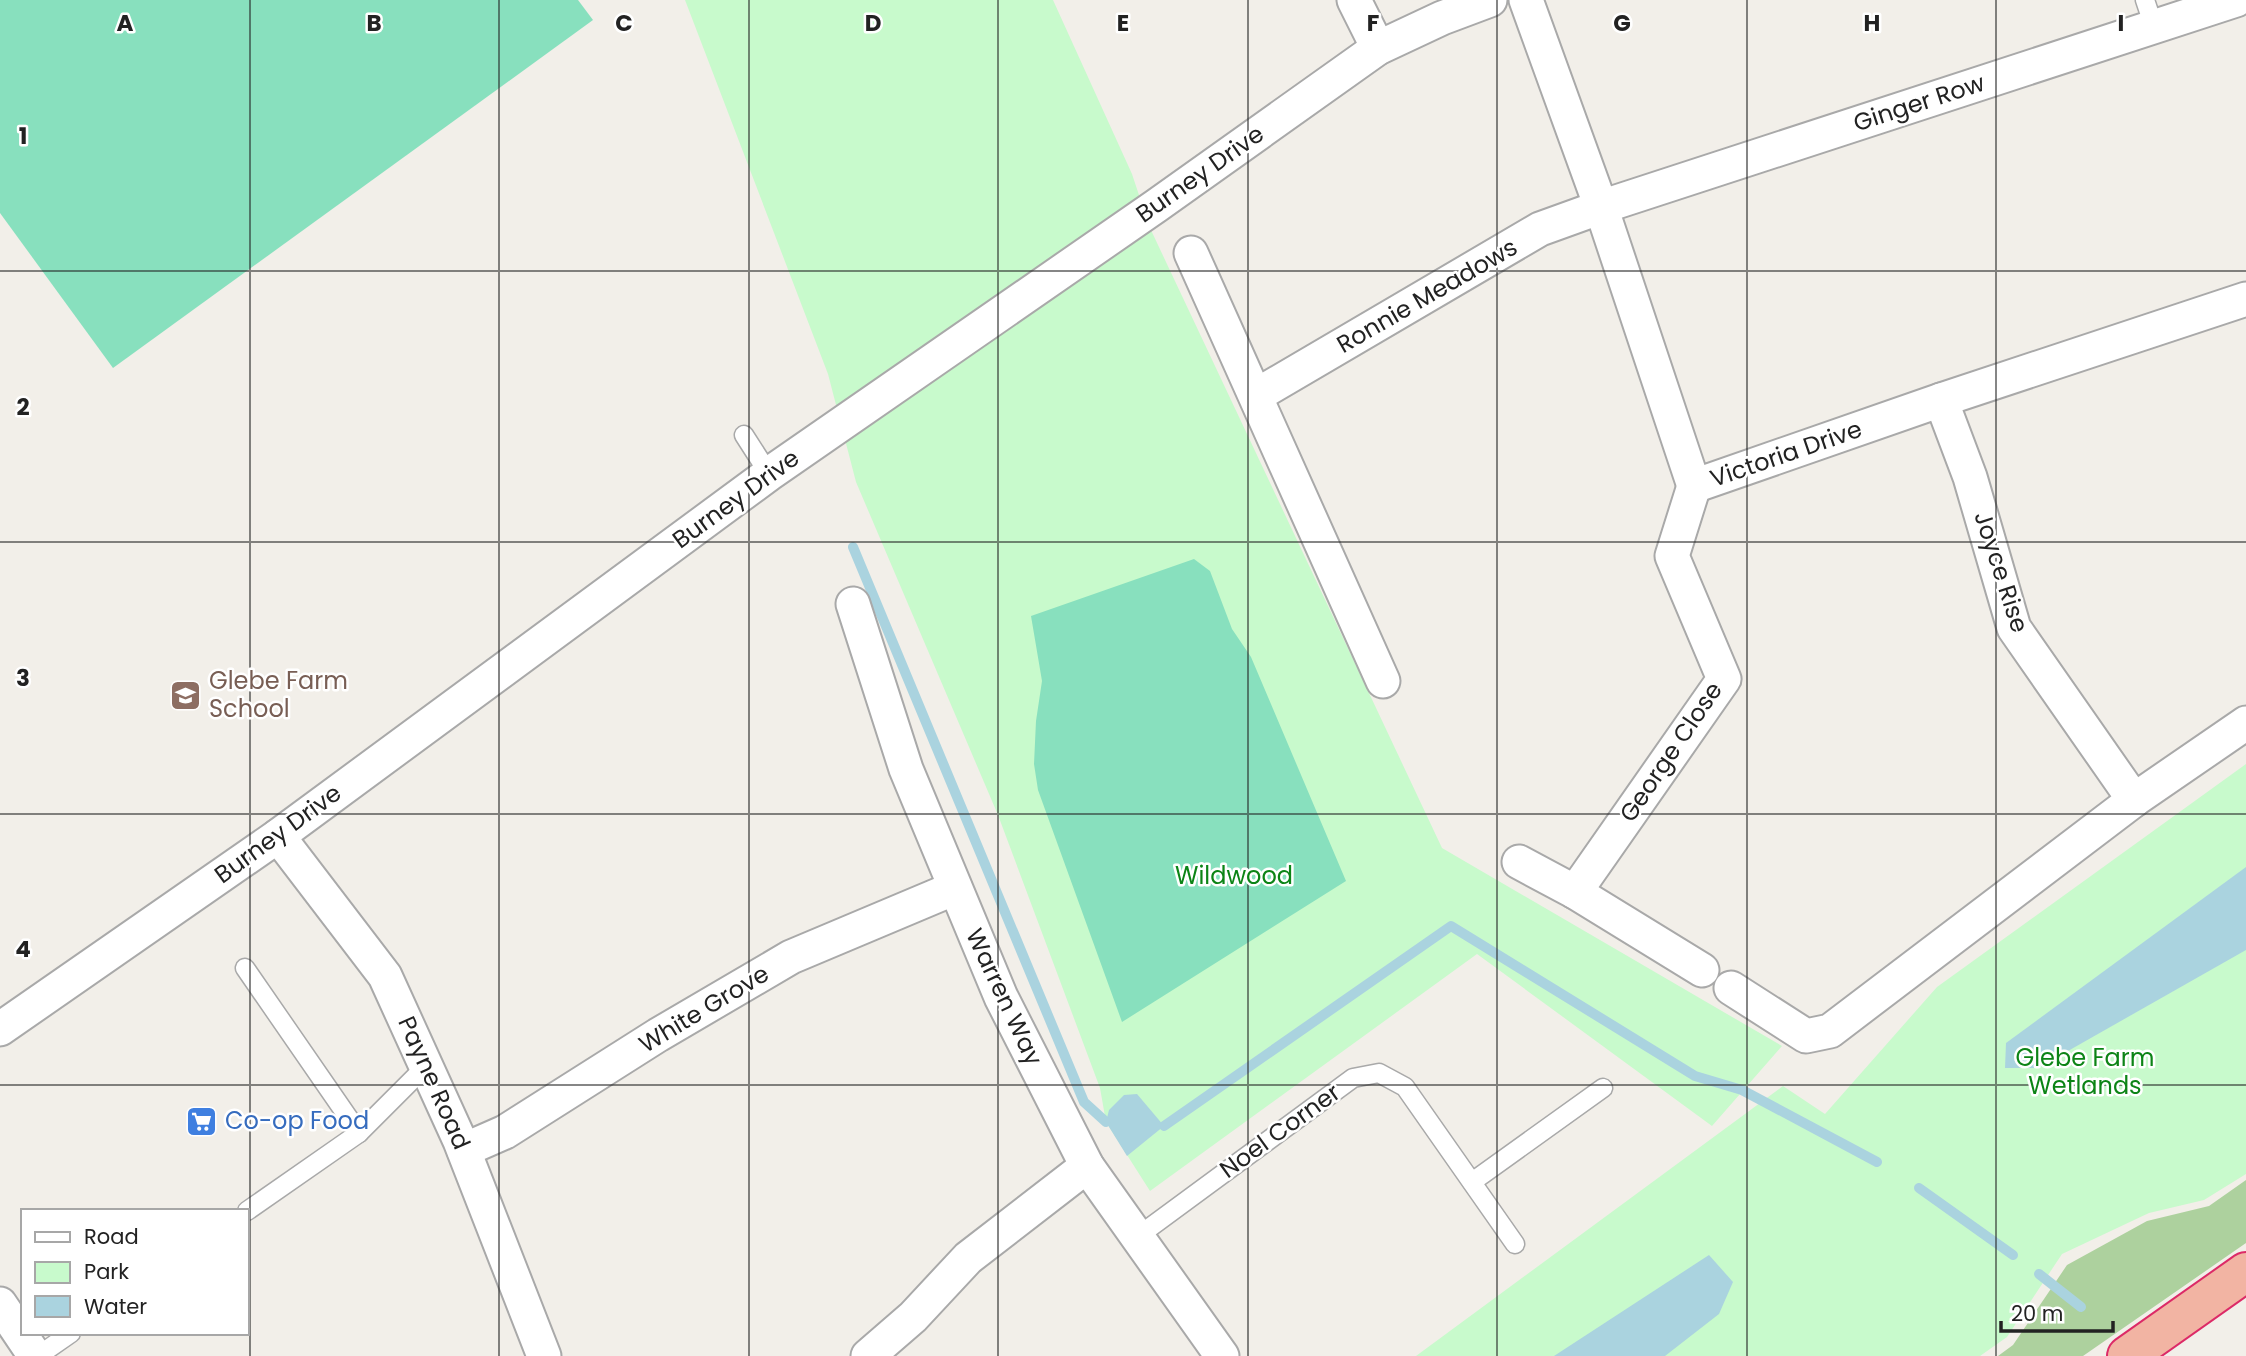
<svg xmlns="http://www.w3.org/2000/svg" width="2246" height="1356" font-family="Poppins,sans-serif">
	<rect width="100%" height="100%" fill="#f2efe9"/>
	<path fill="#add19e" d="M2246 1180V1243L2083 1356H1998L2013 1345 2067 1265 2147 1221 2209 1206Z"/>
	<g fill="#c8facc">
		<path d="M685 0H1053L1132 174 1150 228 1442 848 1782 1046 1712 1126 1477 954 1150 1191 1106 1122 1100 1088 998 815 856 482 828 374Z"/>
		<path d="M2246 764V1174L2204 1200 2149 1213 2062 1254 2007 1337 1980 1356H1416L1783 1086 1825 1114 1937 987Z"/>
	</g>
	<g fill="#88e0be">
		<path d="M0 0H578L593 20 113 368 0 213Z"/>
		<path d="M1194 559 1210 571 1232 629 1251 657 1346 881 1122 1022 1038 790 1034 764 1036 721 1042 681 1031 616Z"/>
	</g>
	<g fill="#aad3df">
		<path d="M2246 867V950L2038 1068H2005L2006 1043Z"/>
		<path d="M1137 1094 1164 1126 1127 1156 1106 1122 1109 1110 1124 1095Z"/>
		<path d="M1709 1255 1733 1282 1719 1314 1665 1356H1554Z"/>
	</g>
	<g fill="none" stroke-linecap="round" stroke-linejoin="round">
		<g stroke="#aad3df" stroke-width="10">
			<path d="M853 547 1084 1102 1106 1122"/>
			<path d="M1164 1126 1451 926 1695 1076 1742 1090 1877 1162"/>
			<path d="M1919 1188 2013 1255"/>
			<path d="M2039 1274 2081 1307"/>
		</g>
		<defs>
			<g id="service">
				<path d="M2145 0 2154 27"/>
				<path d="M744 435 769 474"/>
				<path d="M245 968 359 1133"/>
				<path d="M1472 1182 1603 1088"/>
				<path d="M247 1211 359 1133 426 1066"/>
				<path d="M1137 1237 1353 1078 1379 1073 1405 1087 1515 1244"/>
				<path d="M38 1356 71 1333"/>
			</g>
			<g id="minor">
				<path d="M1354 0 1378 48"/>
				<path d="M1526 0 1601 207 1694 486"/>
				<path d="M1191 253 1383 681"/>
				<path d="M1257 395 1540 229 1601 207 2236 0"/>
				<path d="M1941 400 1970 477 2014 628 2134 800"/>
				<path d="M1694 486 1941 400 2246 299"/>
				<path d="M853 604 906 769 1001 997 1087 1166 1222 1356"/>
				<path d="M278 836 385 976 460 1141 544 1356"/>
				<path d="M1519 862 1575 892 1702 970"/>
				<path d="M1575 892 1724 679 1672 556 1694 486"/>
				<path d="M1731 988 1806 1036 1830 1031 2134 800 2246 723"/>
				<path d="M0 1029 278 836 769 474 1156 206 1378 48 1442 18 1490 0"/>
				<path d="M464 1150 505 1132 658 1035 791 957 955 888"/>
				<path d="M0 1304 35 1356"/>
				<path d="M868 1356 913 1317 968 1258 1087 1166"/>
			</g>
			<path id="trunk" d="M2127 1356 2246 1272"/>
		</defs>
		<use href="#service" stroke="#a9a9a9" stroke-width="21"/>
		<use href="#minor" stroke="#a9a9a9" stroke-width="37"/>
		<use href="#trunk" stroke="#dc2a67" stroke-width="42"/>
		<use href="#service" stroke="#fff" stroke-width="18"/>
		<use href="#minor" stroke="#fff" stroke-width="33"/>
		<use href="#trunk" stroke="#f2b4a3" stroke-width="38"/>
	</g>
	<path fill="none" stroke="#222" stroke-width="2" stroke-opacity="0.55" d="M250 0V1356M499 0V1356M749 0V1356M998 0V1356M1248 0V1356M1497 0V1356M1747 0V1356M1996 0V1356M0 271H2246M0 542H2246M0 814H2246M0 1085H2246"/>
	<defs>
		<symbol id="school-square" viewBox="-11 -11 22 22"><rect x="-9" y="-9" width="18" height="18" rx="4" fill="#8d6e63" stroke="#fff"/><path d="M0-5L7-2L0 1L-7-2ZM-4 1L0 2.5L4 1V4Q0 6-4 4Z" fill="#fff"/></symbol>
		<symbol id="supermarket-square" viewBox="-11 -11 22 22"><rect x="-9" y="-9" width="18" height="18" rx="4" fill="#3f7fe0" stroke="#fff"/><path d="M-6-5.5h2.5l.6 2H6L4.5 2H-2.5L-4.4-4H-6ZM-1.5 3.2a1.3 1.3 0 1 0 .1 0ZM3 3.2a1.3 1.3 0 1 0 .1 0Z" fill="#fff"/></symbol>
	</defs>
	<g fill-rule="evenodd">
		<use href="#school-square" x="168" y="678" width="35" height="35"/>
		<use href="#supermarket-square" x="184" y="1104" width="35" height="35"/>
	</g>
	<g text-anchor="middle" stroke-width="5" stroke-linejoin="round" paint-order="stroke">
		<g font-size="24" fill="#222" stroke="#fff">
			<text transform="translate(1919 103) rotate(-18)" y="8">Ginger Row</text>
			<text transform="translate(1200 174) rotate(-35)" y="8">Burney Drive</text>
			<text transform="translate(1427 296) rotate(-30)" y="8">Ronnie Meadows</text>
			<text transform="translate(1786 454) rotate(-19)" y="8">Victoria Drive</text>
			<text transform="translate(736 499) rotate(-36)" y="8">Burney Drive</text>
			<text transform="translate(2001 572) rotate(72)" y="8">Joyce Rise</text>
			<text transform="translate(1671 752) rotate(-56)" y="8">George Close</text>
			<text transform="translate(278 834) rotate(-36)" y="8">Burney Drive</text>
			<text transform="translate(1004 997) rotate(65)" y="8">Warren Way</text>
			<text transform="translate(704 1009) rotate(-31)" y="8">White Grove</text>
			<text transform="translate(434 1083) rotate(66)" y="8">Payne Road</text>
			<text transform="translate(1280 1131) rotate(-36)" y="8">Noel Corner</text>
		</g>
		<g font-size="24" fill="#785e54" stroke="#fff" text-anchor="start">
			<text x="209" y="689">Glebe Farm<tspan x="209" dy="28">School</tspan></text>
		</g>
		<g font-size="24" fill="#0c8416" stroke="#fff">
			<text x="1234" y="884">Wildwood</text>
			<text x="2085" y="1066">Glebe Farm<tspan x="2085" dy="28">Wetlands</tspan></text>
		</g>
		<g font-size="24" fill="#366cbe" stroke="#fff" text-anchor="start">
			<text x="225" y="1129">Co-op Food</text>
		</g>
	</g>
	<g font-size="23" text-anchor="middle" font-weight="bold" fill="#222" stroke="#fff" stroke-width="5" stroke-linejoin="round" paint-order="stroke">
		<text x="125" y="31">A</text>
		<text x="374" y="31">B</text>
		<text x="624" y="31">C</text>
		<text x="873" y="31">D</text>
		<text x="1123" y="31">E</text>
		<text x="1373" y="31">F</text>
		<text x="1622" y="31">G</text>
		<text x="1872" y="31">H</text>
		<text x="2121" y="31">I</text>
		<text x="23" y="144">1</text>
		<text x="23" y="415">2</text>
		<text x="23" y="686">3</text>
		<text x="23" y="957">4</text>
	</g>
	<rect x="21" y="1209" width="228" height="126" fill="#ffffff" stroke="#a7a7a7" stroke-width="2"/>
	<rect x="35" y="1232" width="35" height="10" fill="#ffffff" stroke="#a7a7a7" stroke-width="2"/>
	<text x="84" y="1244" font-size="21" fill="#222222">Road</text>
	<rect x="35" y="1262" width="35" height="21" fill="#c8facc" stroke="#a7a7a7" stroke-width="2"/>
	<text x="84" y="1279" font-size="21" fill="#222222">Park</text>
	<rect x="35" y="1296" width="35" height="21" fill="#aad3df" stroke="#a7a7a7" stroke-width="2"/>
	<text x="84" y="1314" font-size="21" fill="#222222">Water</text>
	<path d="M2001 1321v10h112v-10" fill="none" stroke="#222222" stroke-width="3.5"/>
	<text x="2011" y="1321" font-size="21" fill="#222222" stroke="#ffffff" stroke-width="5" paint-order="stroke">20 m</text>
</svg>
